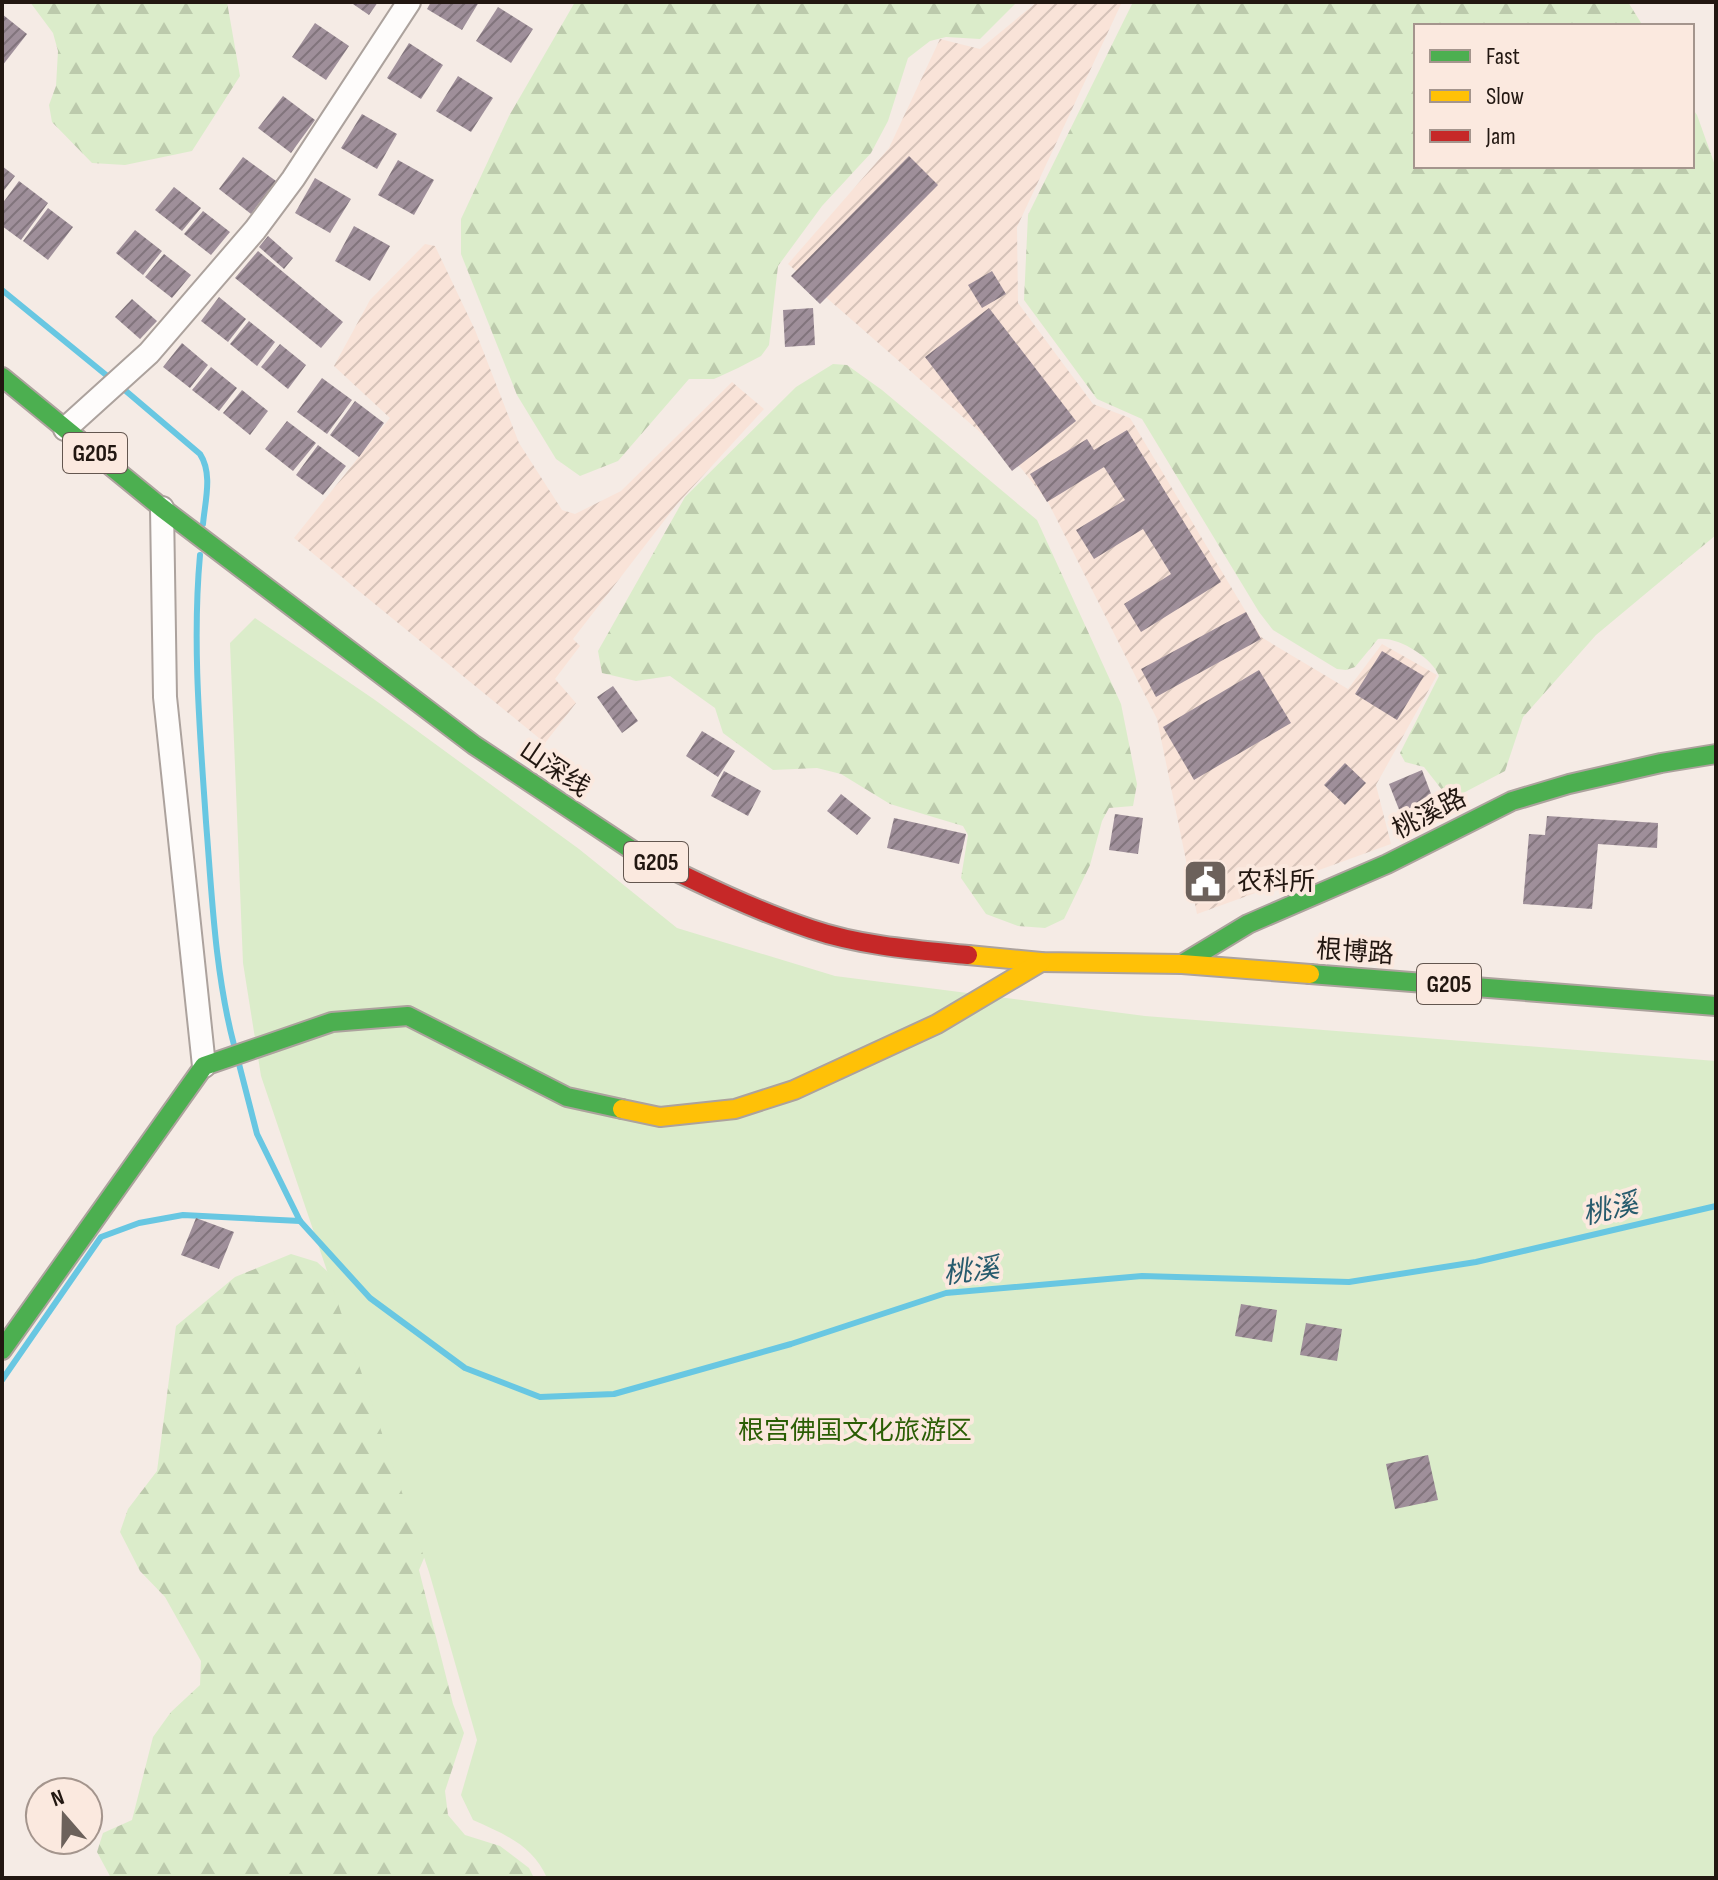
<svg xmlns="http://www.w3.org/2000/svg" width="1718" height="1880" font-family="'Sofia Sans Condensed','Noto Sans SC',sans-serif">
	<defs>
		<pattern id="industrial-furrows" width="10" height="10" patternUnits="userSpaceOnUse" patternTransform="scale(2)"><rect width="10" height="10" fill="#f9e3d8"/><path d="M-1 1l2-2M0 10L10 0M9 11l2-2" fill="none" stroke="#d5c2b8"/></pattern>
		<pattern id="forest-firs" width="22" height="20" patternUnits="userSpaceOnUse" patternTransform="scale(2)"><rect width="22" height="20" fill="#dbecca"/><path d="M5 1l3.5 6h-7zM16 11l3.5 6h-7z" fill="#bccaac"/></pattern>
		<pattern id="building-hatch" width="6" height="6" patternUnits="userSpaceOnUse" patternTransform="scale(2)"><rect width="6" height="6" fill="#9f8f9a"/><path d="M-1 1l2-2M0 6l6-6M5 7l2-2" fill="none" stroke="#81747c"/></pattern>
	</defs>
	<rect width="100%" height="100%" fill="#f5ebe5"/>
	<g fill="url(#industrial-furrows)">
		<path d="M1037 2H1122L1017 227 1018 303 1093 404 1130 418 1261 637 1348 689 1382 644 1437 675 1376 785 1391 844 1197 914 1157 719 1048 502 1021 468 788 264 889 148 940 39 980 49Z"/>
		<path d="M425 244 435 246 475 330 519 443 562 510 575 514 621 491 732 382 764 409 677 504 573 639 580 646 555 679 576 703 545 743 294 538 390 418 334 366 370 300Z"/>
	</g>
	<g fill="url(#forest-firs)">
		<path d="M30 2H227L240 76 192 151 125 165 92 163 52 122 49 105 56 86 58 51 53 33Z"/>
		<path d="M575 2H1017L980 39 946 37 930 41 908 58 888 121 871 153 822 206 778 266 769 345 761 356 738 368 714 379H689L618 461 580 476 556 459 517 395 461 254V219L509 116Z"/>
		<path d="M1133 2H1628L1643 26H1416V166H1692V108L1697 115 1716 168V535L1596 635 1523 717 1505 771 1450 800 1424 767 1405 762 1400 753 1439 676C1432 657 1397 636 1378 639L1355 667 1346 670 1337 669 1273 630 1259 612 1142 419 1097 399 1024 300 1028 215Z"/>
		<path d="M833 364 847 365 882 390 1037 520 1121 704 1137 784 1133 806 1109 808 1102 821 1090 865 1064 919 1045 928 1018 926 986 914 961 878 968 835 963 826 890 804 841 774 817 768 773 770 723 733 715 708 670 676 636 681 602 673 598 651 685 497 796 387Z"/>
		<path d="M291 1254 317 1262 369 1309 427 1551 419 1570 453 1704 464 1733 445 1791 448 1815 465 1835 500 1846 529 1868 534 1878H111L97 1852 103 1833 132 1820 153 1737 171 1712 200 1685 201 1661 165 1597 140 1571 120 1532 128 1509 157 1471 176 1326 235 1277Z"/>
	</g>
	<path fill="#dbecca" d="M255 618 375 700 579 849 677 928 835 976 1145 1016 1716 1061V1878H547C533 1845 504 1834 473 1820L461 1795 477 1740 429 1572 261 1076 243 963 230 643Z"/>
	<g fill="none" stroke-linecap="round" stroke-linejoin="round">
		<g stroke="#68c7e2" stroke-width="6">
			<path d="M2 290 111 379"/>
			<path d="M120 386 200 454C213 474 205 501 203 524"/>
			<path d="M200 555C192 643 200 733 206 822 212 896 215 973 234 1045"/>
			<path d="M239 1064 257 1134 300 1221 370 1298 465 1368 540 1397 614 1394 791 1344 946 1293 1142 1276 1349 1282 1476 1262 1716 1206"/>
			<path d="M2 1380 101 1237 139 1223 183 1215 300 1221"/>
		</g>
	</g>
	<g fill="url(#building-hatch)">
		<path d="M350 2H378L369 15Z"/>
		<path d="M431 2H479L462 30 427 9Z"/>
		<path d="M498 7 533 29 511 63 476 41Z"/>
		<path d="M2 14 27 34 2 66Z"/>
		<path d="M315 23 349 46 326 80 292 57Z"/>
		<path d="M409 43 443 65 421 99 387 78Z"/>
		<path d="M458 76 493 98 471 132 436 111Z"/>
		<path d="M283 96 315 120 291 153 258 128Z"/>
		<path d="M362 114 397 134 377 169 341 148Z"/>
		<path d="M909 156 938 185 820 304 791 276Z"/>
		<path d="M243 157 276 181 251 214 219 189Z"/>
		<path d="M398 160 434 180 414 215 378 195Z"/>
		<path d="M2 166 15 176 2 193Z"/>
		<path d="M315 178 351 199 330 233 295 213Z"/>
		<path d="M19 181 48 203 21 240 2 226V204Z"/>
		<path d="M174 187 201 208 182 231 155 210Z"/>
		<path d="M48 208 73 227 48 260 23 241Z"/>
		<path d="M203 211 230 232 211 255 184 234Z"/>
		<path d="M354 226 390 246 370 281 335 261Z"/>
		<path d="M135 230 162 251 143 275 116 253Z"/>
		<path d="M268 236 293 258 284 269 259 247Z"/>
		<path d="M258 251 343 322 321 348 235 278Z"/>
		<path d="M164 254 191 275 172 298 145 277Z"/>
		<path d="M992 271 1006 294 982 308 968 285Z"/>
		<path d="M219 297 246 319 228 342 201 321Z"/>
		<path d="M132 299 157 321 140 339 115 317Z"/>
		<path d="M813 308 815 345 785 347 783 310Z"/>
		<path d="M989 308 1076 421 1012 471 925 357Z"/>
		<path d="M249 321 275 342 257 366 230 344Z"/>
		<path d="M182 343 208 365 190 388 163 367Z"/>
		<path d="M280 344 306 365 288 389 261 367Z"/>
		<path d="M211 367 237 388 219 411 192 390Z"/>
		<path d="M322 378 352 400 327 434 297 412Z"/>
		<path d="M242 390 268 411 250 435 223 413Z"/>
		<path d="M355 401 384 423 359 457 330 435Z"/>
		<path d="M287 421 316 443 293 471 265 449Z"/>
		<path d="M1127 430 1221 582 1141 632 1124 604 1171 574 1143 529 1094 559 1076 530 1125 500 1104 467 1047 502 1030 474 1087 439 1094 450Z"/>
		<path d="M318 445 346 466 323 495 296 475Z"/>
		<path d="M1246 612 1261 639 1156 697 1141 669Z"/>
		<path d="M1382 651 1424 676 1397 720 1355 694Z"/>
		<path d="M1259 670 1291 723 1194 780 1163 727Z"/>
		<path d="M613 686 638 721 622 733 597 697Z"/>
		<path d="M702 731 735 751 718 777 686 756Z"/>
		<path d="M1345 763 1366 783 1345 805 1324 785Z"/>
		<path d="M1422 770 1433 799 1400 812 1389 784Z"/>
		<path d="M724 771 761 791 748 816 711 796Z"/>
		<path d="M841 794 871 818 857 835 827 811Z"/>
		<path d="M1115 814 1143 818 1138 854 1109 850Z"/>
		<path d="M1547 816 1658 823 1657 848 1598 844 1592 909 1523 904 1529 834 1545 835Z"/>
		<path d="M894 818 966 834 959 864 887 848Z"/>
		<path d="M196 1218 234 1232 219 1269 181 1255Z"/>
		<path d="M1241 1304 1277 1310 1272 1342 1235 1336Z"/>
		<path d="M1306 1323 1342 1329 1337 1361 1300 1355Z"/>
		<path d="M1428 1455 1438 1500 1395 1509 1386 1464Z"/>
	</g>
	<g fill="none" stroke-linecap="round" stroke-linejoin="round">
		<defs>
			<g id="street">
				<path d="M65 429 149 353 255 230 293 179 409 2"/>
				<path d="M162 508 165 697 204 1066"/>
			</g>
			<g id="fast">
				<path d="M2 377 162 508 474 745 632 850 648 858"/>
				<path d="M1182 964 1248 924 1387 864 1512 801 1569 784 1661 763 1716 754"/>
				<path d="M1310 974 1716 1006"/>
				<path d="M2 1350 204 1066 332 1022 408 1016 567 1097 622 1109"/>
			</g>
			<g id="slow">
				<path d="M968 955 1041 962 1182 964 1310 974"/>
				<path d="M622 1109 660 1117 735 1109 794 1090 937 1024 1041 962"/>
			</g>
			<path id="jam" d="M648 858C701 884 754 910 811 929 861 946 916 950 968 955"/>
		</defs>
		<use href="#street" stroke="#aca29d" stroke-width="26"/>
		<use href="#fast" stroke="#aca29d" stroke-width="22"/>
		<use href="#slow" stroke="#aca29d" stroke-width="22"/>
		<use href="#jam" stroke="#aca29d" stroke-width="22"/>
		<use href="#street" stroke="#fefcfb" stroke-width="22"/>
		<use href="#fast" stroke="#4caf50" stroke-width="18"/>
		<use href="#slow" stroke="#ffc107" stroke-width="18"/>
		<use href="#jam" stroke="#c62828" stroke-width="18"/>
	</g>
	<defs>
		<symbol id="civic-square" viewBox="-11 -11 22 22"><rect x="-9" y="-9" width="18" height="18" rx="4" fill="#6c615b" stroke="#fbe9df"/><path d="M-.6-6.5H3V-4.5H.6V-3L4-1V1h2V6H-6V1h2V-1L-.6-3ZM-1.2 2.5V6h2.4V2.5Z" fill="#fff"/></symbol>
	</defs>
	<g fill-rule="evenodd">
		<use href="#civic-square" x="1180" y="856" width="51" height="51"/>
	</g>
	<g text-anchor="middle" stroke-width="8" stroke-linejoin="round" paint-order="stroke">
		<g fill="#fbe9df" stroke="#63564f" stroke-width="2">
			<rect x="63" y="433" width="64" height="40" rx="6"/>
			<rect x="624" y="842" width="64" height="40" rx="6"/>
			<rect x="1417" y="964" width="64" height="40" rx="6"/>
		</g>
		<g font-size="24" font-weight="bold" fill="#221711">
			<text x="95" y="461">G205</text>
			<text x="656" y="870">G205</text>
			<text x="1449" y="992">G205</text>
		</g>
		<g font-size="26" fill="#221711" stroke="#fbe9df">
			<text transform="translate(555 768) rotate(34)" y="9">山深线</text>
			<text transform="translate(1429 813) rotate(-27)" y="9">桃溪路</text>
			<text transform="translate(1355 951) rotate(4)" y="9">根博路</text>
		</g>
		<g font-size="26" fill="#221711" stroke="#fbe9df" text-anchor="start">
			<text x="1237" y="890">农科所</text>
		</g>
		<g font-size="26" fill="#2b5e05" stroke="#fbe9df">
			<text x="855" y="1439">根宫佛国文化旅游区</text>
		</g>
		<g font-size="28" font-style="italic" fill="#275b6d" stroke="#fbe9df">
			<text transform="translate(1610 1208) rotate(-13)" y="10">桃溪</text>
			<text transform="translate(971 1270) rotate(-7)" y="10">桃溪</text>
		</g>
	</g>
	<rect width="1718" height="1880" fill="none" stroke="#221711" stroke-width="8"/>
	<rect x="1414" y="24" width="280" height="144" fill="#fbe9df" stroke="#a4958d" stroke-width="2"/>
	<rect x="1430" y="50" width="40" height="12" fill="#4caf50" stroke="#a4958d" stroke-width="2"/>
	<text x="1486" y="64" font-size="24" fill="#221711">Fast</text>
	<rect x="1430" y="90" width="40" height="12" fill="#ffc107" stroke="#a4958d" stroke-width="2"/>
	<text x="1486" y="104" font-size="24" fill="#221711">Slow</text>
	<rect x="1430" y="130" width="40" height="12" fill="#c62828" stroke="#a4958d" stroke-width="2"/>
	<text x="1486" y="144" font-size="24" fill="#221711">Jam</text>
	<g transform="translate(64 1816) rotate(340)"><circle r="38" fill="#fbe9df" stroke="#a4958d" stroke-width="2"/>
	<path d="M0-6L14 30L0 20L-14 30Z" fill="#6c615b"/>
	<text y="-12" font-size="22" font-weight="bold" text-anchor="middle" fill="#221711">N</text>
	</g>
</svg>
